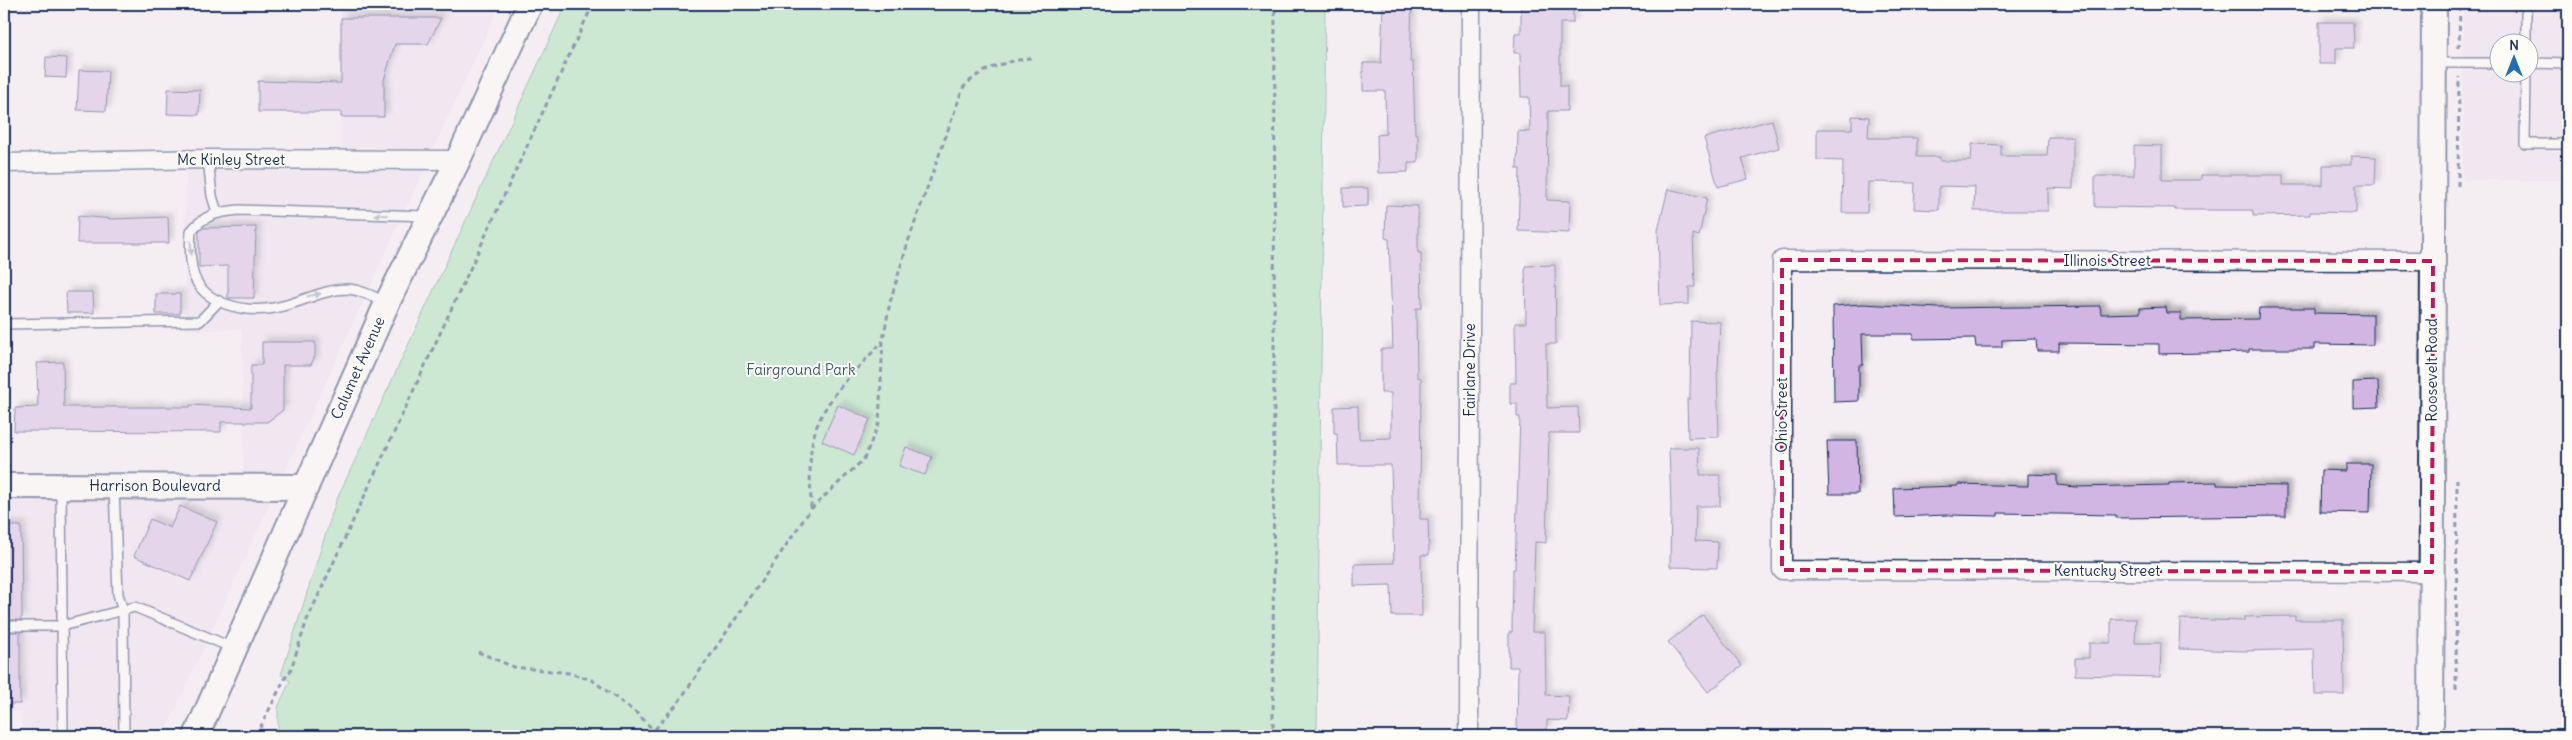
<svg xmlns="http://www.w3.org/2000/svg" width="2572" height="740" font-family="Delius,sans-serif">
	<defs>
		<filter id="shadow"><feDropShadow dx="4.5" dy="-4.5" stdDeviation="2.5" flood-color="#0004"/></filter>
	</defs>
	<rect width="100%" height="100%" fill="#f4eef3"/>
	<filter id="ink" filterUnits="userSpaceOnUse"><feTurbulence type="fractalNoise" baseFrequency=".02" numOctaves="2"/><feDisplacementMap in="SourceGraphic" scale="10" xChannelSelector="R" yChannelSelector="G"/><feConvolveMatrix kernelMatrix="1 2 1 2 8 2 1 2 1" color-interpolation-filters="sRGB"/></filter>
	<g filter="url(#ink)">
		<g fill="#eaddee" fill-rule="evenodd">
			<path d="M341 4H500L163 736H21V712H4V485L244 487 242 329 185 330 186 159H341Z"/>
			<path d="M2463 4H2568V180H2463ZM2500 42H2530V72H2500Z"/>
		</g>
		<path fill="#9bdfab" stroke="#5b8784" d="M566 4H1325L1317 736H278V707L290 681 281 675 336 501Z"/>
		<g fill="#d1b5e3" stroke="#1b2f5e" filter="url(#shadow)">
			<path d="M1383 4H1412L1410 62H1413L1415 134H1418V163H1408V172L1378 173 1377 135 1386 134 1385 91H1363V63H1381Z"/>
			<path d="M1521 4H1573V23H1560V86H1567V111H1548L1547 200 1570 201 1569 233 1518 231 1520 169H1517L1518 131 1530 132 1529 97H1521L1520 53H1514L1515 33H1521Z"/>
			<path d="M341 18H441L428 44H395L384 80V117H341V112H258V81L341 83Z"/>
			<path d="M2319 22H2353L2354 48H2336V64H2319Z"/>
			<path d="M46 57 67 58 66 78 45 77Z"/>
			<path d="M79 70 108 71 106 111 77 110Z"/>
			<path d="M168 89 200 90 199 115 167 114Z"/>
			<path d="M1852 116 1869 117 1868 138H1917V157H1940V161H1971L1972 144 2001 145V156H2047L2048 137H2073V189L2048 188V211H1974L1975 187 1939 186V210L1914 209 1915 183 1868 182 1867 213H1842L1843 161 1817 160V129H1852Z"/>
			<path d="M1772 120 1779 148 1742 158 1748 179 1718 187 1704 138Z"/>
			<path d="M2134 145 2162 146V180H2201V175H2283V185H2323V165H2351V156L2376 157 2375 185H2356V213L2310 212V215L2253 216V210H2175V208L2095 207V176H2134Z"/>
			<path d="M1343 188H1368V206L1343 207Z"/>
			<path d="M1668 189 1707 198 1699 236 1693 234 1695 287H1689V304L1660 305 1658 230Z"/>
			<path d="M1386 205 1418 206V253H1421L1422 308H1416L1417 377 1421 378 1420 519H1428L1429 555H1421L1422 616H1392L1391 585 1354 586V564L1394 563 1391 465H1338L1337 433H1334V407L1358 406 1359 439 1391 438V393H1381V349H1393L1389 239 1385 238Z"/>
			<path d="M78 216 113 219 168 217 169 243H77Z"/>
			<path d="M256 227 254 298H228V266L199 267V232L203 228Z"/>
			<path d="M1555 265 1556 344H1546L1547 408 1578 407 1579 433H1549L1546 543 1535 542 1532 632H1545L1546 695 1569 696 1568 721 1547 720V730H1517L1518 667H1509V632H1512L1513 569H1515L1520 417H1517V404H1510V383H1516L1515 323H1526L1525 266Z"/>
			<path d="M66 292H93L94 313H67Z"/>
			<rect x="156" y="294" width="24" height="20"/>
			<path d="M1863 304 1938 308 2100 306 2101 314 2140 313V308L2166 307 2167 313H2181V320L2258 319 2259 308H2314V313L2373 314V345L2314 344V349H2249V352L2159 354V344L2059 343V351H2037L2036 339 2002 340V347H1976L1975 338 1913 339V334H1862L1863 365H1859V401L1834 402 1833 306Z"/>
			<path d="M1691 321 1720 322 1718 372H1717L1719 437 1688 438 1687 399H1690Z"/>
			<path d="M262 342H315V356L311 365H283V410L267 422H221V432L14 431 15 408 38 407 37 363 63 362 64 407H190V405L251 408V365H262Z"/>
			<path d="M2378 381 2379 407 2353 408V382Z"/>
			<path d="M838 405 870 419 854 455 822 441Z"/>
			<path d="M1827 441H1857L1858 494H1829Z"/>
			<path d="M906 447 932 457 925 475 899 466Z"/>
			<path d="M1669 448H1699L1700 475H1720V506H1696L1695 541 1718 542 1717 568 1670 567 1671 506Z"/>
			<path d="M2346 464H2371L2370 513 2320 512 2321 470 2346 471Z"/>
			<path d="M2028 474 2057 475V485L2077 487 2169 485V483L2217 482V485L2286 486V516L2116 518V515L1998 513V516L1947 515 1895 517 1894 488 1958 486V484L2028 486Z"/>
			<path d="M180 506 217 522 190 581 134 556 150 519 170 528Z"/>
			<path d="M4 526H21L22 617 20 620H4Z"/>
			<path d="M1703 615 1742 666 1708 692 1668 642Z"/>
			<path d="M2295 616V620H2343L2344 695H2315L2314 649 2245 651 2179 649 2180 619 2244 621V617Z"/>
			<path d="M2111 619H2136L2135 643H2161L2160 677 2075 675V658H2089V643H2111Z"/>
			<rect x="4" y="632" width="16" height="72"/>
		</g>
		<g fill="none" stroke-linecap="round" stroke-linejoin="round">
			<defs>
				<g id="lane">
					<path d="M2526 4V42"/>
					<path d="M2434 63H2500"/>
					<path d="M2530 63 2568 64"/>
					<path d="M2526 72 2525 144H2568"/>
					<path d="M208 159 212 196 217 212"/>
					<path d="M387 303C374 297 362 290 348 289 322 289 299 304 274 308 247 313 202 305 193 273 190 260 190 244 191 231 205 214 219 212 239 210L427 216"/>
					<path d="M4 324 200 321 219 301"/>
					<path d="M61 486 63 736"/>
					<path d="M114 487 118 594 123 611 124 736"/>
					<path d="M4 626H62L135 607 233 648"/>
				</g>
				<g id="street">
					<path d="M4 163 208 159 458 160"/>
					<path d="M2432 572 1782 570V260L2433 261"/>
					<path d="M1469 736 1471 4"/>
				</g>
				<g id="secondary">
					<path d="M4 486 306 487"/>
					<path d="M196 736 387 303 458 160 530 4"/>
					<path d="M2431 736 2434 4"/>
				</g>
			</defs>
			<use href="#lane" stroke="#1b2f5e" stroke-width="12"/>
			<use href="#street" stroke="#1b2f5e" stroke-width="21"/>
			<use href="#secondary" stroke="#1b2f5e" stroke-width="28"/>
			<g stroke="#1b2f5e" stroke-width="3" stroke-dasharray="5 4" stroke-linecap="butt">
				<path d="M2459 48 2460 4"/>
				<path d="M2458 186 2459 77"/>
				<path d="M811 508C811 486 808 461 813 439 822 399 857 370 883 341"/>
				<path d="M478 652 514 667 569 673 592 680 639 715 654 731"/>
				<path d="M2456 690 2457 479"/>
				<path d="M256 736 286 676 290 672 307 620 338 553 593 4"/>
				<path d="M649 736 677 704 811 509 864 459 879 423 883 340 890 302 909 239 963 88C983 66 1007 62 1035 57"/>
				<path d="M1273 736 1275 4"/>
			</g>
			<use href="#lane" stroke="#fdfcf7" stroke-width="9"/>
			<use href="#street" stroke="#fdfcf7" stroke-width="18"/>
			<use href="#secondary" stroke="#fdfcf7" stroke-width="24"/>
		</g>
		<defs><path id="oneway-solid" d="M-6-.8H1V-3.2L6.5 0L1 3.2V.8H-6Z" transform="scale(1.25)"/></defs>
		<g fill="#8c96aa">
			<use href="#oneway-solid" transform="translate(381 215) rotate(-178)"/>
			<use href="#oneway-solid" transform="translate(191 248) rotate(86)"/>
			<use href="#oneway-solid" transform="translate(314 295) rotate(-12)"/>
		</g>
	</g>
	<path d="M0 0H2572V740H0ZM1782 260 2433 261 2432 572 1782 570Z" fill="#f4eef3" fill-opacity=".55" fill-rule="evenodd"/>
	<path fill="none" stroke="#c2185b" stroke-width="4" stroke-dasharray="10 6" stroke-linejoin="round" d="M1782 260 2433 261 2432 572 1782 570Z"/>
	<g text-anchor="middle" stroke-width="4" stroke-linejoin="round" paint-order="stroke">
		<g font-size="15" fill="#1b2f5e" stroke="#fdfcf7">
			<text x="231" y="165">Mc Kinley Street</text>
			<text x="2107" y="266">Illinois Street</text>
			<text transform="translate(358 368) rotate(-66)" y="5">Calumet Avenue</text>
			<text transform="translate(1470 370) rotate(-90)" y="5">Fairlane Drive</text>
			<text transform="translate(2432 370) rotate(-90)" y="5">Roosevelt Road</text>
			<text transform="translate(1782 415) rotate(-90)" y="5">Ohio Street</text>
			<text x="155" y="491">Harrison Boulevard</text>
			<text x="2107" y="576">Kentucky Street</text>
		</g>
		<g font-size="15" fill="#3b5b71" stroke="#fdfcf7">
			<text x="801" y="375">Fairground Park</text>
		</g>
	</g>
	<rect width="2572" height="740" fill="none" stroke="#fdfcf7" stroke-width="20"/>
	<rect x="10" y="10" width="2552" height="720" fill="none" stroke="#1b2f5e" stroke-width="2" filter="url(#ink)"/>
	<g transform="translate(2514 58)"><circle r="24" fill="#fdfcf7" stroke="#a3aaba"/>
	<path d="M0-4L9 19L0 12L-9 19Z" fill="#1f6fb2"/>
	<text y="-8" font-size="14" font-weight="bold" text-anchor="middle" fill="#1b2f5e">N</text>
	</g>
</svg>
